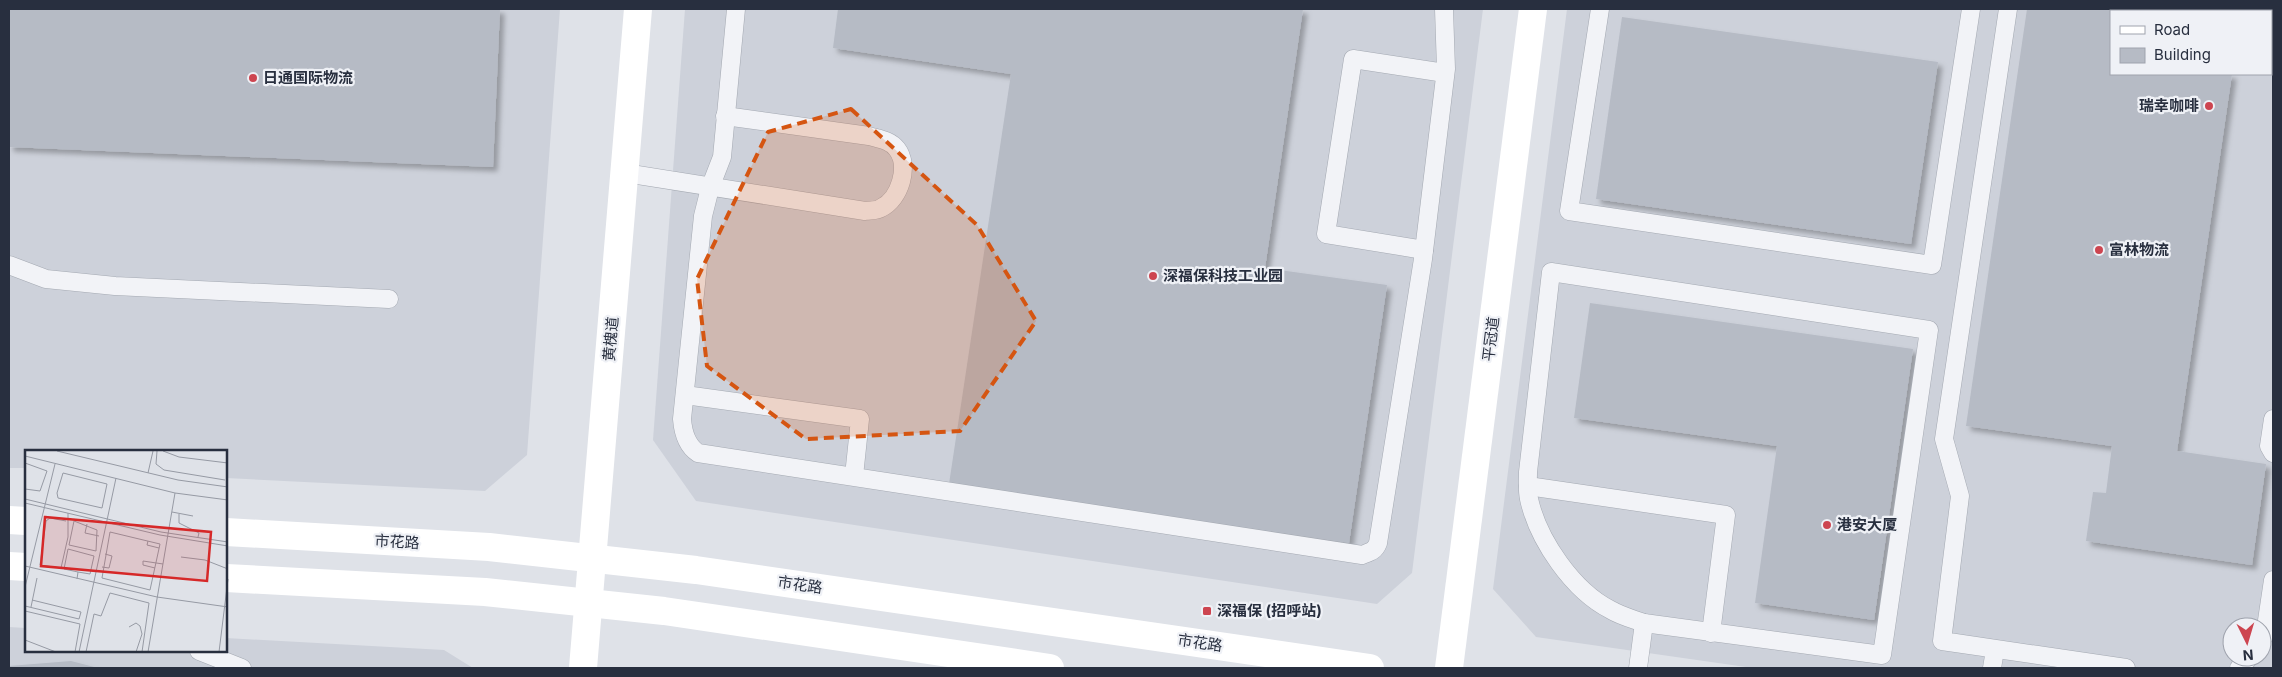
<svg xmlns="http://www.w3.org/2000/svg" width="2282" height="677" font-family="Inter,'Noto Sans SC',sans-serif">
	<defs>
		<filter id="shadow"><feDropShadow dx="4.5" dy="4.5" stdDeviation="2.5" flood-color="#0004"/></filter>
	</defs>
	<rect width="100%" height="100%" fill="#dfe2e8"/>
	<g fill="#cdd1da" fill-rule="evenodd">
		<path d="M9 9H560L527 455 485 491 226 478V451H26V468H9Z"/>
		<path d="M685 9H1483L1412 573 1377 604 696 501 653 440Z"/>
		<path d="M1567 9H2273V668H1753L1536 637 1493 589ZM2111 11H2271V74H2111ZM2232 627H2262V657H2232Z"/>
		<path d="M9 627 26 628V651H226V638L444 650 473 668H9Z"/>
	</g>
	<g fill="#b6bbc5" filter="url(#shadow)">
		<path d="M9 9H500L493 167 9 147Z"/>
		<path d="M838 9H1303L1265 268 1387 285 1349 543 949 484 1011 74 833 48Z"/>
		<path d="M2027 9 2142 10 2111 11V74H2232L2177 451 2266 464 2252 565 2086 541 2093 492 2106 493 2112 446 1966 426Z"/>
		<path d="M1622 17 1938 62 1911 244 1596 199Z"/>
		<path d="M1590 303 1913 349 1874 620 1755 603 1777 446 1574 418Z"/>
		<path d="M71 661 98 668H9V666Z"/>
	</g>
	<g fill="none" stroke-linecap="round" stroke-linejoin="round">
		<defs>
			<g id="lane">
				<path d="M736 9 722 157 710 188 703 216 682 419C683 432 686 445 698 453L1362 555C1370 552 1375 551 1378 543L1423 259 1446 69 1444 9"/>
				<path d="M1600 9 1569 211 1932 265 1971 9"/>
				<path d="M2008 9 1944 439 1960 496 1942 641 2126 668"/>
				<path d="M2239 9 2256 11"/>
				<path d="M2271 14H2273"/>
				<path d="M625 173 865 211C870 210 877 211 881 208 900 199 910 166 897 149 890 140 879 139 869 136L725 116"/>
				<path d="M1424 250 1326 234 1353 59 1445 73"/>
				<path d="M9 265 46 279 115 286 389 299"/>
				<path d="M1551 272 1929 330 1882 655 1644 623C1633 619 1621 616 1611 610 1573 591 1538 540 1529 499 1527 490 1528 480 1528 472Z"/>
				<path d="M685 395 860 419 854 476"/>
				<path d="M2273 419 2269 446 2273 453"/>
				<path d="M1528 486 1726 515 1711 633"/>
				<path d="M2262 639 2265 634 2273 580"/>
				<path d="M199 651 242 668"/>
				<path d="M1638 668 1644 623"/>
				<path d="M1992 668 1995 650"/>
				<path d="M2239 668 2250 657"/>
			</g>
		</defs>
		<use href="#lane" stroke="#a4a9b2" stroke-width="19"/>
		<use href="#lane" stroke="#f2f3f7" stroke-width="18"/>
		<g stroke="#fff" stroke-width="28">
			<path d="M9 520 26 521"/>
			<path d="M226 532 489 547 696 570 1370 668"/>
			<path d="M9 566 26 567"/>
			<path d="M226 578 485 592 664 611 1050 668"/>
			<path d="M583 668 638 9"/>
			<path d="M1449 668 1533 9"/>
		</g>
	</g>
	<path fill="#d55511" fill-opacity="0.2" stroke="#d55511" stroke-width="4" stroke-dasharray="10 6" stroke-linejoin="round" d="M851 109 977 225 1036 321 960 431 806 439 707 366 697 279 768 132Z"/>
	<g fill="#cd4550" stroke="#eff1f6" stroke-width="2">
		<circle cx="253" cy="78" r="5"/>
		<circle cx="2209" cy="106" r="5"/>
		<circle cx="2099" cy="250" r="5"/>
		<circle cx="1153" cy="276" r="5"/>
		<circle cx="1827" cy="525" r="5"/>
		<rect x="1202" y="606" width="10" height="10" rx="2.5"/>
	</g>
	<g text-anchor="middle" stroke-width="4.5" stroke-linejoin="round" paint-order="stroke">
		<g font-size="15" font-weight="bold" fill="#282f3f" stroke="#eff1f6" text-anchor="start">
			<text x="263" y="83">日通国际物流</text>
			<text x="2199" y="111" text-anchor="end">瑞幸咖啡</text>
			<text x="2109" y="255">富林物流</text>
			<text x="1163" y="281">深福保科技工业园</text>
			<text x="1837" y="530">港安大厦</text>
			<text x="1217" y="616">深福保 (招呼站)</text>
		</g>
		<g font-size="15" fill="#282f3f" stroke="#eff1f6">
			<text transform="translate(611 339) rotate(-85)" y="5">黄槐道</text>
			<text transform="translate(1491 339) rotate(-83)" y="5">平冠道</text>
			<text transform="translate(397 542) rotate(3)" y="5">市花路</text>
			<text transform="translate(800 585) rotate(8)" y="5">市花路</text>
			<text transform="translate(1200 643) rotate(8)" y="5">市花路</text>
		</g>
	</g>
	<g transform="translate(25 450)">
		<rect width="202" height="202" fill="#dfe2e8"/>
		<path fill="none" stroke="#969aa4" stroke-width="1" d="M32 1 153 30 203 37M132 1 131 14 139 20 200 30M138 1 154 7 203 13M0 6 150 43 203 50M0 13 22 21 15 41 0 39M38 23 82 34 77 58 33 48 32 43ZM123 23 128 1M0 49 136 82 203 92M0 53 135 85 203 96M147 62 168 66M154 64V73L174 83 173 87M41 71 25 68 21 71 15 115 36 118 43 87V63M49 71 72 80 71 101 44 95ZM62 74 60 83 74 86M85 82 135 94 125 140 77 128ZM123 91 122 95 134 98M156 107 180 110 203 119M0 116 132 147 203 157M77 117 84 118 87 106 80 104M130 118 118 115V111L138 114M52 129 53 122 65 124 69 106 43 99 39 119 53 122M0 137 30 14M0 156 54 169 56 162 7 150M6 157 12 128M0 161 55 174 50 202M104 177 111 173 115 176 117 184 111 202M0 190 31 202M54 202 91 28M61 202 69 164 76 166 85 143 124 153 117 202M123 202 150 43M194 202 203 129"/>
		<path fill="#d62828" fill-opacity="0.15" stroke="#d62828" stroke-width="2.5" d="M20 67 186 82 182 131 16 116Z"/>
		<rect width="202" height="202" fill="none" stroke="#282f3f" stroke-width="2.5"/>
	</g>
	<rect width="2282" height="677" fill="none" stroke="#282f3f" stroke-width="20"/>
	<rect x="2110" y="10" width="162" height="65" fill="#eff1f6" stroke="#9fa3ad"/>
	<rect x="2120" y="26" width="25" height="8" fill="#ffffff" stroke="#9fa3ad"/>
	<text x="2154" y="35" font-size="15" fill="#282f3f">Road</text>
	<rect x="2120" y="48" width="25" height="15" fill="#b6bbc5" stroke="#9fa3ad"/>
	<text x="2154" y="60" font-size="15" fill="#282f3f">Building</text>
	<g transform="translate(2247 642) rotate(175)"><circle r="24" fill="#eff1f6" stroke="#9fa3ad"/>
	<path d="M0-4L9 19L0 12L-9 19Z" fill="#cd4550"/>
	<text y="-8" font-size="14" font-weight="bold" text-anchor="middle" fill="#282f3f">N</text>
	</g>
</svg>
